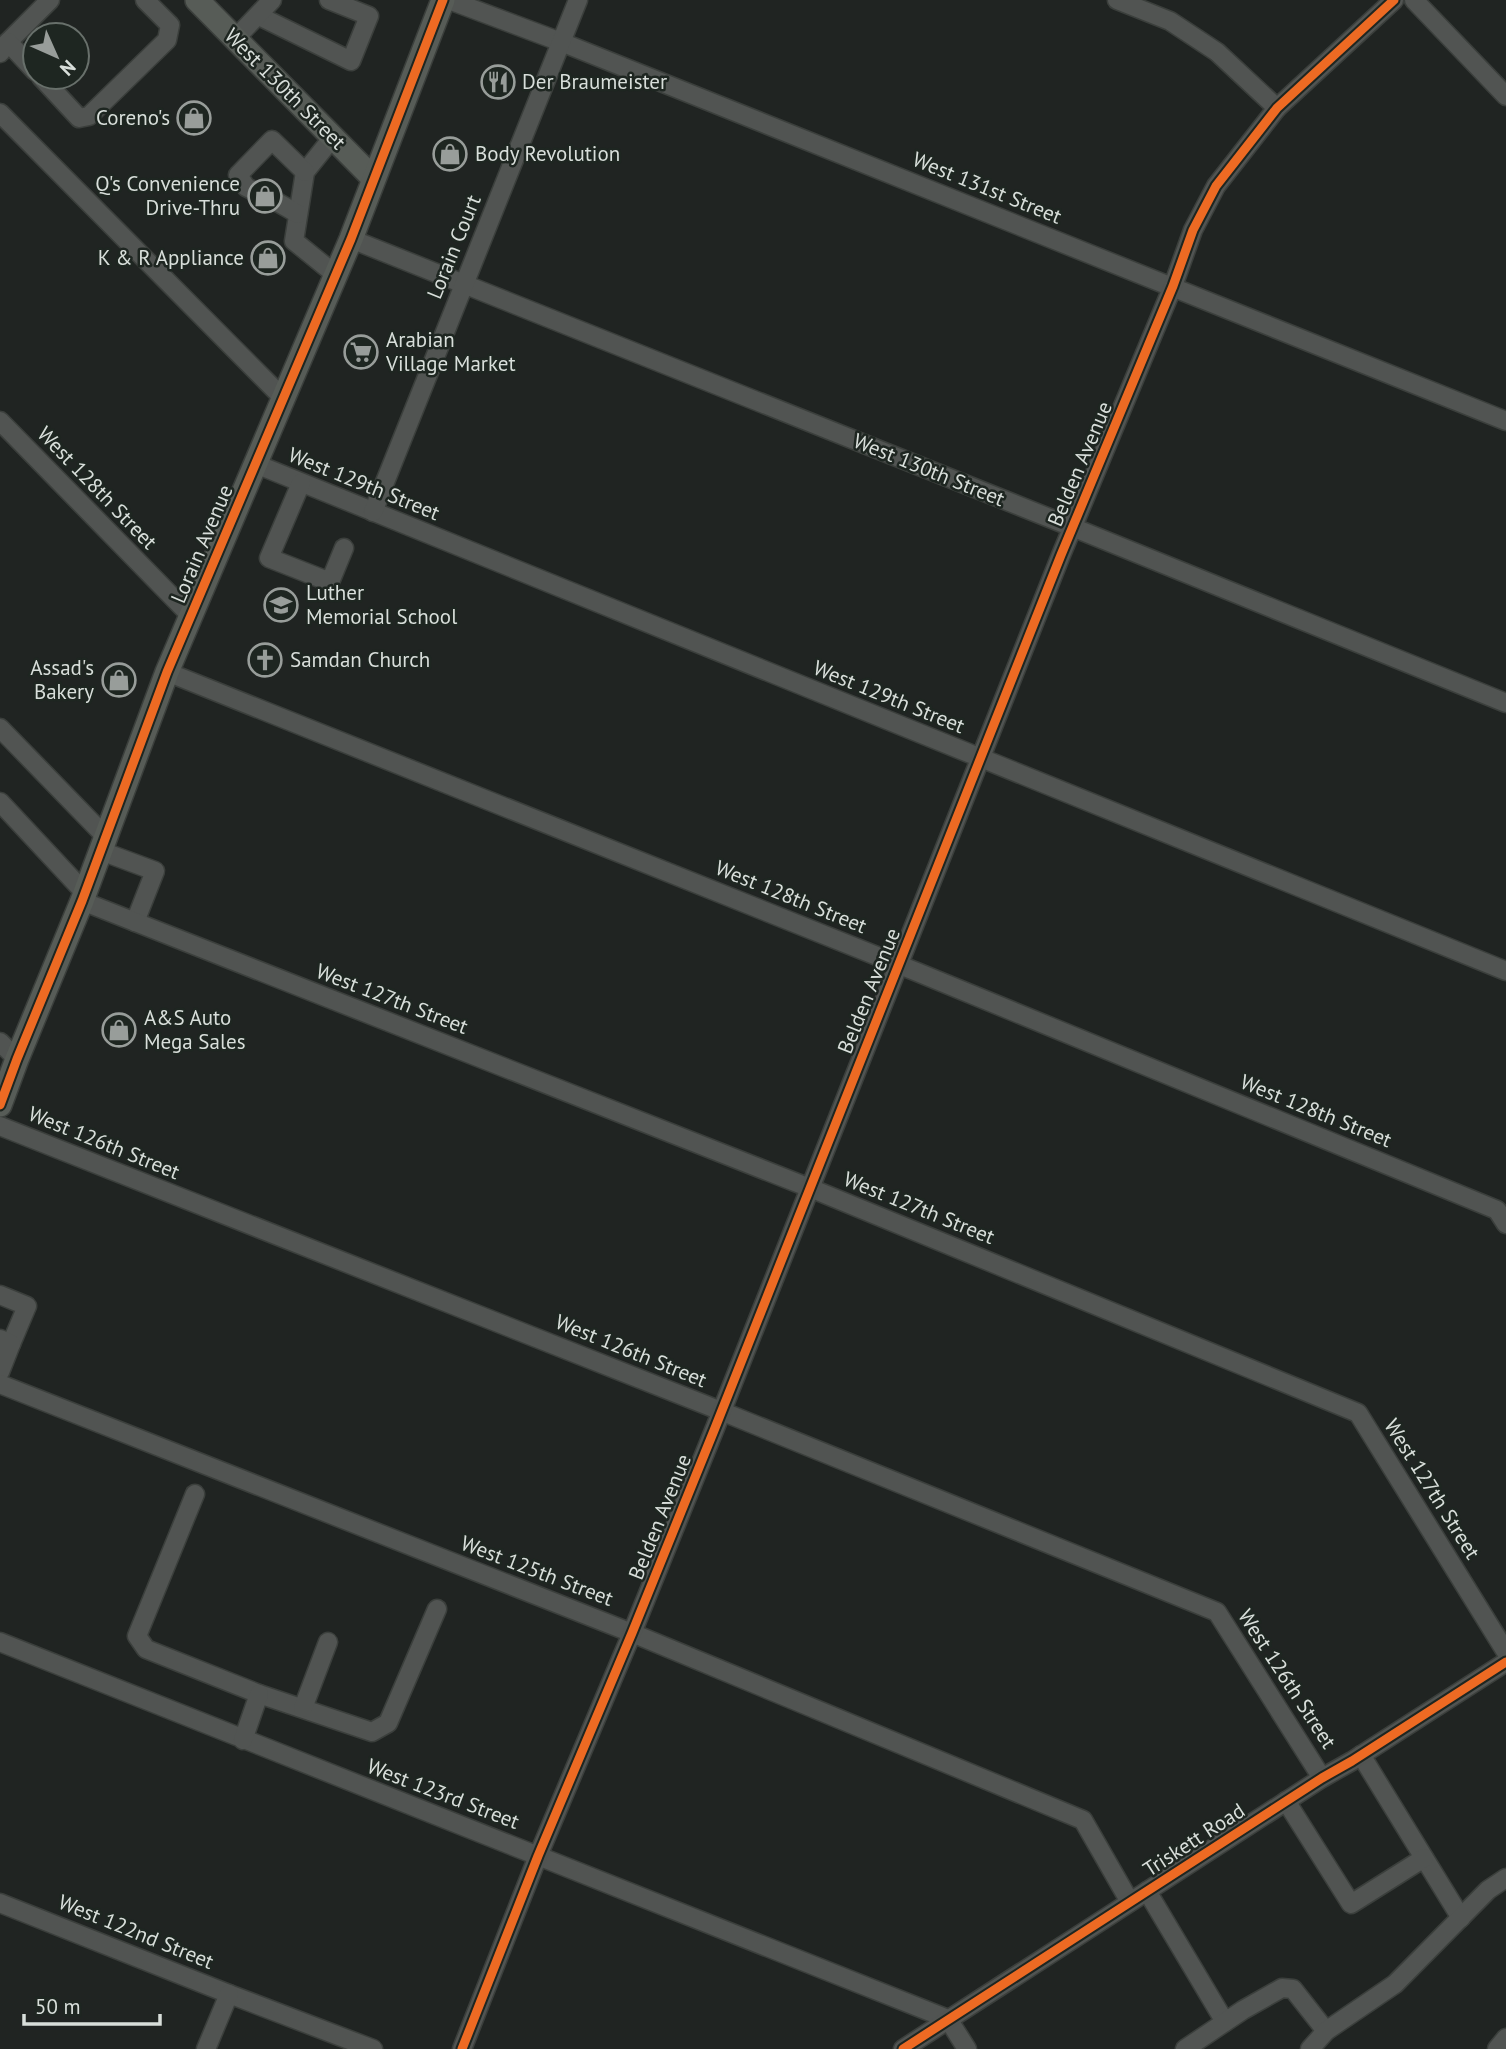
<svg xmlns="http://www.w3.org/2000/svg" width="1506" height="2049" font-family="'PT Sans',sans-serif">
	<rect width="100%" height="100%" fill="#202422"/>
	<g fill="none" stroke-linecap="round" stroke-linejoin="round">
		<defs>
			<g id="minor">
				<path d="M449 0 561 42 1506 421"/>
				<path d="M1117 0 1170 21 1217 52 1277 108"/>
				<path d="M1414 0 1506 96"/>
				<path d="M259 16 351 61 369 16 329 0"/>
				<path d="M235 39 272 0"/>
				<path d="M8 42 50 0"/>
				<path d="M0 53 8 42 35 71"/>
				<path d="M41 77 79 118 89 116 167 40 170 25 145 0"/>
				<path d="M0 113 284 399"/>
				<path d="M333 137 305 172 294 241 336 275"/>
				<path d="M254 191 246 187 238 175 272 140 305 172"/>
				<path d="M277 202 298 214"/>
				<path d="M351 239 1072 527 1506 703"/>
				<path d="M0 421 191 616"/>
				<path d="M256 464 1506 971"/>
				<path d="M301 483 269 558 330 582 344 548"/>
				<path d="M373 512 578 0"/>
				<path d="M167 672 917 972 1497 1210 1506 1224"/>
				<path d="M0 728 106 837"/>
				<path d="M0 802 85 893"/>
				<path d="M101 851 155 871 135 922"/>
				<path d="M82 901 810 1188 1358 1413 1506 1652"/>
				<path d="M0 1042 17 1059"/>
				<path d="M0 1126 706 1405 1217 1612 1322 1778"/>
				<path d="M0 1295 27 1306 11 1344"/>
				<path d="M0 1339 11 1344 0 1372"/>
				<path d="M0 1384 632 1633 1083 1820 1130 1902"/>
				<path d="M195 1494 137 1636 146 1649 259 1694 372 1732 388 1723 437 1609"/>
				<path d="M0 1642 948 2019 967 2049"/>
				<path d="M303 1708 328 1642"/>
				<path d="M243 1740 259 1694"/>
				<path d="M1361 1755 1461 1918"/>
				<path d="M1286 1801 1351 1904 1424 1858"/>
				<path d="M1147 1891 1225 2022"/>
				<path d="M0 1903 229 1994 373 2049"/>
				<path d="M206 2049 229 1994"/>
				<path d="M462 2049 538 1856 632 1633 715 1428 1061 555 1173 286 1193 230 1216 186 1277 108 1394 0"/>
				<path d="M903 2049 1322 1778 1352 1761 1506 1662"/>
				<path d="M1185 2049 1243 2010 1282 1988 1293 1989 1326 2031"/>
				<path d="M1310 2049 1326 2031 1395 1984 1488 1890 1506 1878"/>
				<path d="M1497 2049 1506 2038"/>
			</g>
			<g id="major">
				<path d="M197 0 373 178"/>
				<path d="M0 1105 17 1059 82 901 167 672 351 239 443 0"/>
			</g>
		</defs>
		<use href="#minor" stroke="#3b3f3c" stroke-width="21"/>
		<use href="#major" stroke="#3b3f3c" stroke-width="26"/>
		<use href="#minor" stroke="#515452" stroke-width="18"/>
		<use href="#major" stroke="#575c57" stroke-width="23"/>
		<defs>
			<g id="cycleway">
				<path d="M0 1105 17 1059 82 901 167 672 351 239 443 0"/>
				<path d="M462 2049 538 1856 632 1633 715 1428 1061 555 1173 286 1193 230 1216 186 1277 108 1394 0"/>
				<path d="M903 2049 1322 1778 1352 1761 1506 1662"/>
			</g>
		</defs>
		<use href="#cycleway" stroke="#1e2621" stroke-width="13"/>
		<use href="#cycleway" stroke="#ed6a23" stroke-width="9"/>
	</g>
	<defs>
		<symbol id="restaurant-ring" viewBox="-11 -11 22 22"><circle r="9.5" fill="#1e2621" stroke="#989d9a" stroke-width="1.5"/><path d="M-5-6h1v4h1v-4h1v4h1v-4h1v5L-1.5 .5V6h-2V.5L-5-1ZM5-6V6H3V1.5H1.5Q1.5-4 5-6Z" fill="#989d9a"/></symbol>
		<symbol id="shop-ring" viewBox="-11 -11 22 22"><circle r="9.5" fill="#1e2621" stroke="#989d9a" stroke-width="1.5"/><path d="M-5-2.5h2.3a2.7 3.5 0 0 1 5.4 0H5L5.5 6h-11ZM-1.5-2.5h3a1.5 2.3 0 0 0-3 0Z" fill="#989d9a"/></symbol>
		<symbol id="supermarket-ring" viewBox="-11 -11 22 22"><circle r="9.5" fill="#1e2621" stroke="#989d9a" stroke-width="1.5"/><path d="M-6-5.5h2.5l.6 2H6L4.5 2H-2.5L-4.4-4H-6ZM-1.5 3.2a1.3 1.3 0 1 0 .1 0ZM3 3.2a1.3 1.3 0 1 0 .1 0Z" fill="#989d9a"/></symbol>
		<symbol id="school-ring" viewBox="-11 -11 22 22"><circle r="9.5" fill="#1e2621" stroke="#989d9a" stroke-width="1.5"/><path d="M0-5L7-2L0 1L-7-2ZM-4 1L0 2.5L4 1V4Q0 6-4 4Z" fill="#989d9a"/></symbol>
		<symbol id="church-ring" viewBox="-11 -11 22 22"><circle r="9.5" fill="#1e2621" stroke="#989d9a" stroke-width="1.5"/><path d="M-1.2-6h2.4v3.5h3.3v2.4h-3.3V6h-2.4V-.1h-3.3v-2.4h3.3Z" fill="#989d9a"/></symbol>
	</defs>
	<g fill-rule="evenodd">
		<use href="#restaurant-ring" x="479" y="63" width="38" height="38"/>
		<use href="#shop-ring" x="175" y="99" width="38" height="38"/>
		<use href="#shop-ring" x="431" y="135" width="38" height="38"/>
		<use href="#shop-ring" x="246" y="177" width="38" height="38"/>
		<use href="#shop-ring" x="249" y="239" width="38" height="38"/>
		<use href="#supermarket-ring" x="342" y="333" width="38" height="38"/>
		<use href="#school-ring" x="262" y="586" width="38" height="38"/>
		<use href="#church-ring" x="246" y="641" width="38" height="38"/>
		<use href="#shop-ring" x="100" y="661" width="38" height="38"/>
		<use href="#shop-ring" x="100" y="1011" width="38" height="38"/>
	</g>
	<g text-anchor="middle" stroke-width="5" stroke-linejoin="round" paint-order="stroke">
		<g font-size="21" fill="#d8deda" stroke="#1e2621" text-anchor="start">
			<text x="522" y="89">Der Braumeister</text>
			<text x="170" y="125" text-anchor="end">Coreno's</text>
			<text x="475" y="161">Body Revolution</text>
			<text x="240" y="191" text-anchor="end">Q's Convenience<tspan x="240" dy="24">Drive-Thru</tspan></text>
			<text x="244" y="265" text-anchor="end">K &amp; R Appliance</text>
			<text x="386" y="347">Arabian<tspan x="386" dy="24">Village Market</tspan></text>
			<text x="306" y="600">Luther<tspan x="306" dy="24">Memorial School</tspan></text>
			<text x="290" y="667">Samdan Church</text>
			<text x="94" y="675" text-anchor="end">Assad's<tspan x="94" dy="24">Bakery</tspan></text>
			<text x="144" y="1025">A&amp;S Auto<tspan x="144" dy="24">Mega Sales</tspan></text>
		</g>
		<g font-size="21" fill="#d8deda" stroke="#1e2621">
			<text transform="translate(285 89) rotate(45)" y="7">West 130th Street</text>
			<text transform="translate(987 188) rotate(22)" y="7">West 131st Street</text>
			<text transform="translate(454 247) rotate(-68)" y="7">Lorain Court</text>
			<text transform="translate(1080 464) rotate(-67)" y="7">Belden Avenue</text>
			<text transform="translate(929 470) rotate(22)" y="7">West 130th Street</text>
			<text transform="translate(364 484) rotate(22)" y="7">West 129th Street</text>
			<text transform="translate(97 488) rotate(46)" y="7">West 128th Street</text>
			<text transform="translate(202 544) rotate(-67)" y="7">Lorain Avenue</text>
			<text transform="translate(889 697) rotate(22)" y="7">West 129th Street</text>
			<text transform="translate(791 897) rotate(22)" y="7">West 128th Street</text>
			<text transform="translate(869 991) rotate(-68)" y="7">Belden Avenue</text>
			<text transform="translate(392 999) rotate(21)" y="7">West 127th Street</text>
			<text transform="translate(1316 1111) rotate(22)" y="7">West 128th Street</text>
			<text transform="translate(104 1143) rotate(22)" y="7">West 126th Street</text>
			<text transform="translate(919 1208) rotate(22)" y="7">West 127th Street</text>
			<text transform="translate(631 1351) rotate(22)" y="7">West 126th Street</text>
			<text transform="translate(1432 1489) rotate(58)" y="7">West 127th Street</text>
			<text transform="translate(660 1517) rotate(-68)" y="7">Belden Avenue</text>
			<text transform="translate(537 1571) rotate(21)" y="7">West 125th Street</text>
			<text transform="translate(1287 1679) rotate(57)" y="7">West 126th Street</text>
			<text transform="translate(443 1794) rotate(21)" y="7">West 123rd Street</text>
			<text transform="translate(1194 1840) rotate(-33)" y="7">Triskett Road</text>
			<text transform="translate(136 1932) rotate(22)" y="7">West 122nd Street</text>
		</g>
	</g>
	<g transform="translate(56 56) rotate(135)"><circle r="33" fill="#1e2621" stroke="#68706b" stroke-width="2"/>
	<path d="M0-5L12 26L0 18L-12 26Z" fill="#989d9a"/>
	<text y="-10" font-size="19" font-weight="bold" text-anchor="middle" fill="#d8deda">N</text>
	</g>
	<path d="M24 2014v10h136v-10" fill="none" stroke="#d8deda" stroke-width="3.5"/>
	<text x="35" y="2014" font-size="21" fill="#d8deda" stroke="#1e2621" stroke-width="5" paint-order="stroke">50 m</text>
</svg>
